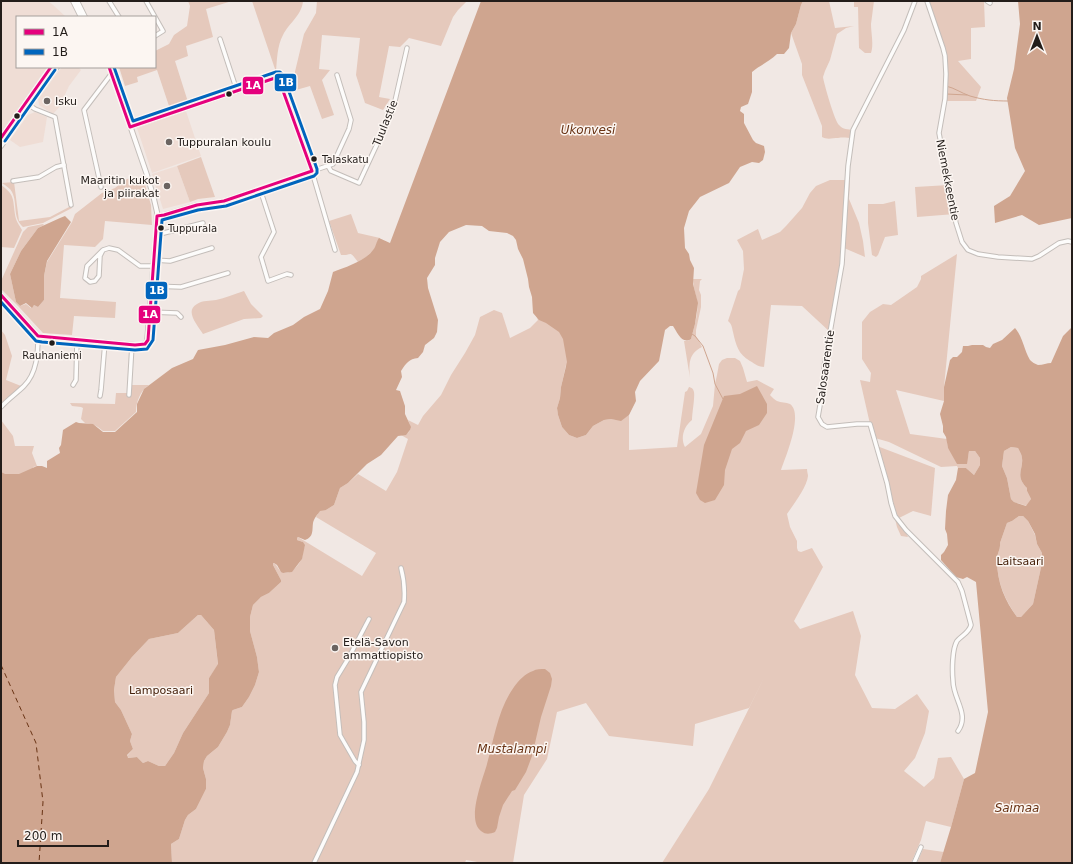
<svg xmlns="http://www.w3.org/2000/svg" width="1073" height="864" font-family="'DejaVu Sans',sans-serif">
	<rect width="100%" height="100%" fill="#f1e8e4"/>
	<g fill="#efddd5">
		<path d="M1 1H48L53 5 66 17H17V67H47L1 132Z"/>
		<path d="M62 67H78L81 70 69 86 62 101V104L53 114 39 105 38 99Z"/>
		<path d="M186 111 201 156 152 173 137 128Z"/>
		<path d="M35 112 47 117 43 142 20 147 10 140 28 115Z"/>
		<path d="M177 166 190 202 163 209 152 174Z"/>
	</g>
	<g fill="#e5c9bc">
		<path d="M188 1H232L206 9 213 37 186 46 188 56 175 61 188 102 170 109 157 70 137 77 138 82 125 86 119 67H155V51L169 44 174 35 187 26 190 6Z"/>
		<path d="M252 1H303C302 15 289 23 283 35 277 46 277 60 276 72Z"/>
		<path d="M317 1H467L458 10 453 17 441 46 409 38 400 47 389 46 379 97 390 99 383 110 365 103 356 75 360 38 322 35 319 69 330 70 322 80 334 115 322 119 310 86 296 90 293 80 304 34 316 13Z"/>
		<path d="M803 1H829L835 28 854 26 846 28 837 34 830 60 825 71 823 77C824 84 835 122 839 125 843 130 848 129 853 130L852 138C848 138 843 137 838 138 833 138 827 140 822 137V126L802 75V64L791 33 796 24 801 5Z"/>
		<path d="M854 1H874C873 9 872 16 871 24 871 33 874 45 871 53H865L859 48 858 7H854Z"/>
		<path d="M927 1H984L985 27 971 28V59L958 61 981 87 976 101H945V56Z"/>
		<path d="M201 157 215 197 198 199 190 202 177 166Z"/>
		<path d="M133 177 143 178 151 205 152 225 105 221 103 239 95 247 64 245 60 298 116 302 115 318 74 316 72 335 43 333 19 307 1 289V281L23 232 28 227 43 224 44 225 38 228 21 251 10 274 16 302 20 306 26 304 31 308 34 305 38 307 44 300V276L47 262 72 222 75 214 102 193 115 188 125 180Z"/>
		<path d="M830 180H850L849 199 859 223 863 241 865 257 844 248 830 332 802 306 771 305 764 367C759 367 755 364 750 361 738 354 736 345 733 332 732 328 732 324 728 321L738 291 740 289 744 269 743 251 737 240 758 229 762 240 780 232 786 226 802 208 810 193 816 186Z"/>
		<path d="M14 182 19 221 50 217 71 206 72 208 43 223 23 227C12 217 18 204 12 192 10 188 6 186 2 183Z"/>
		<path d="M1 185C17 196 12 202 16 219 17 223 20 226 22 230L14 248 1 247Z"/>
		<path d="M949 185 955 214 917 217 915 187Z"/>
		<path d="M895 201 898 235 885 237 878 255 876 257 872 255 868 223V204H883Z"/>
		<path d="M351 214 358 233 380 238C377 241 377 246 374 249 371 254 363 259 358 262 348 249 353 256 341 255L329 221Z"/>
		<path d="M957 254 944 387V401L896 390 910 434 947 439 948 448 968 457 969 451H975L980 458V465L974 475 966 468H958L957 466 941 467 889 442 875 438 870 424 860 380 870 382 871 373 862 359V322L870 312 883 304 891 305 917 287 921 279V276Z"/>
		<path d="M693 279H702L700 281 699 290 701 295V307L696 330V336L702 347C688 354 689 364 690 378L684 341H688L691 339C694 328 699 312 697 301 696 294 693 287 693 279Z"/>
		<path d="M244 291 251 304 263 316 261 318 244 319 203 334C198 326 184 311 197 304 203 300 210 301 216 300 225 298 234 294 244 291Z"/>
		<path d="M539 295H543L549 303 547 307 548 309 555 310 558 316 557 319 560 321 568 318 572 312H575L576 310 577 311 579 312 578 314 582 317 587 312 591 314 590 317 592 318 594 316H600L601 322 606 324 610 329 609 334H607L611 346 609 354 604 363 594 368 576 373 567 372 568 370 566 365 561 387 560 398 557 408 558 415 562 427 569 435 577 438 586 435 593 426 604 420 611 419 621 420 629 415V450L677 447 685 392 687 391 689 387C692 388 693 388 694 392 695 398 692 413 692 420 684 426 680 438 685 447L701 434 713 406 715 384 717 375 719 364 722 360 727 358H735L740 361 743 368 747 382 757 380 774 389 770 395C772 397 775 400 777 401 781 403 786 402 790 404 804 414 785 458 781 470L807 469C807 472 808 474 808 476 807 487 793 505 787 514L790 527 797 541V548L798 551 801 552 812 548 823 567 794 621 800 629 853 611 861 636 855 675 872 708 895 709 917 694 929 711 925 733 915 758 904 771 924 787 934 778 938 758 951 757 964 779 951 827 926 821 921 840 911 863H662L709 789 766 674 749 708 695 724 693 746 609 736 586 703 557 712 547 759 524 795 513 863H483L466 860 465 863H172L171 844 179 839 185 820 188 815 196 809 206 789V779L203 768 204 761 207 756 218 747 227 732 230 725 232 711 233 710 242 707 249 697 255 685 259 672 257 657 250 631V617L253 605 261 597 269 593 281 582V580L273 565V563H274C277 565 279 571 282 572 290 576 298 566 301 560 303 557 302 553 303 550 304 548 305 547 304 544 303 541 300 541 297 540V538L298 537 362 576 376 553 316 517 320 510H326L334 505 340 488 348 483 358 474 386 491 397 472 408 439 401 435C411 434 412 429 408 420L418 425 423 416 441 395 451 375 465 353 475 335 480 317 494 310 502 313 510 338 530 328 538 320 534 311 542 300Z"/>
		<path d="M1 330 5 335 12 356 6 380 21 386 1 405Z"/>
		<path d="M128 385H149C140 391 136 402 136 412L115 431H103C97 426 94 424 85 423L81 419 83 408 81 407 72 406 70 403 115 404 116 393H128Z"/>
		<path d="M1 420 13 436 15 446H34L32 453 37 466 33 467 34 470 1 529Z"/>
		<path d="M877 446 935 468 931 516 913 511 899 518 908 537 901 536 897 527Z"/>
		<path d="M1011 447 1018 448C1019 450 1020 452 1021 454 1026 468 1013 474 1027 488V491L1031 499 1027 506 1014 502 1011 499 1007 478 1002 466 1004 451Z"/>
		<path d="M1019 516H1023L1028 521 1035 535 1037 544 1042 553V563L1033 604 1021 617H1017C1005 600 997 582 997 561 996 555 1001 549 1000 543L1007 523 1012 521Z"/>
		<path d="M198 615H201L214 630 218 665 209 678V693L183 733 174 753 165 766H159L148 761 143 763 137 757 127 758V756L133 749 130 741 132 734 121 710 115 702 114 690 116 677 132 657 149 639 178 633Z"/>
		<path d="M923 849 944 852 940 863H917Z"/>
	</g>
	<g fill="#cfa58f" fill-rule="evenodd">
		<path d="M481 1H803L801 5 796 24 791 33 789 48 784 54H777C769 62 760 65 752 72V92L748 104 741 107 740 111 744 114V123L753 140 756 143 764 146 765 152 763 160 759 163 752 162 740 167 729 183 700 197 689 211 684 228 685 248 689 254 690 260 694 268 693 284 698 303 695 324 691 339C682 345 677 332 673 326H670L665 330 659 361 640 381 635 392 636 401 629 415 621 421 611 419 604 420 593 426 586 435 577 438 569 435 562 427 558 415 557 408 560 398 561 387 567 362 563 339 559 332 546 323 539 320 533 313 532 297 529 287 528 279 523 259 518 249 516 240 513 236 507 233 489 231 482 226 466 225 449 232 440 242 435 258V265L427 278 428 288 438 320 437 332 434 338 425 345 423 352 418 358C409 359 406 363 401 371L402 377 396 390 400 391 405 406V414L411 427 410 430 406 435 398 436 381 455 367 464 348 483 340 488 334 505 326 510 320 511C318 514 314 518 313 523 312 530 314 537 305 540L298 537 297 538V540L303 542 305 545 302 559 292 572 283 573 281 572 277 565 274 563H273V565L281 580V582L269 593 261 597 253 605 250 617V631L257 657 259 672 255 685 249 697 242 707 233 710 232 711 230 725 227 732 218 747 207 756 204 761 203 768 206 779V789L196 809 188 815 185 820 179 839 171 844 172 863H1V472L5 474H19L37 466H42L47 468V461L60 453 59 448 61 445 63 430 76 422 79 423 93 424 103 432H115L137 412V404L144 389 172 368 193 359 198 350 225 345 254 337 268 338 274 333 293 325 304 317 320 309 328 291 333 272C346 267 365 261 373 250 376 247 376 242 379 238L390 243ZM198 615H201L214 630 218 664 209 678V693L183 733 174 753 165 766H159L148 761 143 763 137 757 128 758 127 755 133 749 130 741 132 734 121 710 115 702 114 690 116 677 132 657 149 639 178 633Z"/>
		<path d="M1018 1H1072V218L1039 225 1022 215 995 223 994 206 1010 196 1025 171 1015 148 1007 98 1014 69 1020 24Z"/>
		<path d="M65 216 71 222 47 261 44 276V300L38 307 34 305 32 308 26 303 20 306 16 302 10 274 21 251 38 228 60 218Z"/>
		<path d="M1072 327V863H940L951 827 964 779 975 773 988 712 976 582 967 577 963 579 956 577 941 560V555L944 552 948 545 947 534 945 529 946 511 948 495 956 480 958 468H966L974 475 980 465V458L975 451H969L967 464H957L948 448 946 437 943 432V426L940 414 944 401V387L950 360 953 357H957L962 352 963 346H968L972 345H983L986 347 990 348 993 344 1002 340 1015 328C1023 337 1024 350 1030 360 1032 362 1035 364 1038 365 1043 365 1047 363 1051 363L1063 336ZM1011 447 1018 448C1019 450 1020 452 1021 454 1026 468 1013 474 1027 488V491L1031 499 1026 506 1014 502 1011 499 1007 478 1002 466 1004 451ZM1019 516H1023L1028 521 1035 534 1037 544 1042 553V563L1033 604 1021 617H1017C1005 601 997 582 997 561 996 555 1001 549 1000 543L1007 523 1012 521Z"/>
		<path d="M757 386 767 404V413L759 425 746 431 740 443 732 449 725 470 724 485 715 500 705 503 700 500 696 493 704 445 724 396 740 394Z"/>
		<path d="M545 669 550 673 552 679 551 686 541 717 532 756 526 772 515 790 512 791 503 805 499 817 497 828 495 832C490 834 486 835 481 831 466 820 483 779 487 764 494 739 498 709 514 687 518 681 526 673 533 671 536 669 541 669 545 669Z"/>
	</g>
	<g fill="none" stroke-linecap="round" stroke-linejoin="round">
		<g stroke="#cfa58f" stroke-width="1">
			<path d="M946 86C955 88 961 93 970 96 984 100 994 101 1008 101"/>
			<path d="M946 94 967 95"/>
			<path d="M692 334 695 336 703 346 713 373 715 384 723 399"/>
		</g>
		<path stroke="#693314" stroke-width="1" stroke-dasharray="5 4" stroke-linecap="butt" d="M1 665 36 743 43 802 39 863"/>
		<defs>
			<g id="minor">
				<path d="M109 1 119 17"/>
				<path d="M146 1 163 31 155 36"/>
				<path d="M915 1 904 30 853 130 848 166 842 264 824 367 825 376 818 417 822 424 827 427 857 424H870L887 483 891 503 895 516 906 530 958 582 962 591 971 625C969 633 962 635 957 641 952 649 952 671 953 681 953 699 970 714 958 731"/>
				<path d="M927 1 943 48 945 56 946 74 945 99 939 133 956 223 962 242 968 250 978 254 998 257 1032 259 1039 256 1059 243 1068 241 1072 242"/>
				<path d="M987 1 990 3"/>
				<path d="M220 39 237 91"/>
				<path d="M26 103 35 109 55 117 71 205"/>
				<path d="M130 127 278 77 311 168 335 250"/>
				<path d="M328 166 331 171 359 183 391 114 395 101 407 48"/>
				<path d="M13 181 39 177 56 167 64 165"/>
				<path d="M101 187 84 110 112 73"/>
				<path d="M260 189 274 232 261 257 268 281 287 274 291 275"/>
				<path d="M157 216 164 215 197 205 224 201 333 164 349 129 351 120 337 75"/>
				<path d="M156 235 203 223"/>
				<path d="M103 250 100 256 99 276 95 281 90 282 85 278 87 266 103 250 109 248 118 250 140 266H154"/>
				<path d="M154 260 170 261 212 248"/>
				<path d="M152 286 181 287 228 273"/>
				<path d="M150 312 177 313 181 317"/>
				<path d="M73 385 76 380 77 340"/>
				<path d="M129 395 132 345"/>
				<path d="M100 396 101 390 105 342"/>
				<path d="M1 407C8 399 17 393 24 386 37 373 38 353 38 336"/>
				<path d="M359 765 355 761 340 735 335 685 337 677 348 659 369 619"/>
				<path d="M314 863 357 772 364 740V722L361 692 404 602C405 590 404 579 401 568"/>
				<path d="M914 863 921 847"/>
			</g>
			<g id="tertiary">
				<path d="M73 1 81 17"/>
				<path d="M77 1 85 17"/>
				<path d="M1 138 51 67"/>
				<path d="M1 146 57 67"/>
				<path d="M1 295 38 336 42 337 135 345H143L147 342 156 235 157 212 153 195 147 175 110 67"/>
			</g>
		</defs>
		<use href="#minor" stroke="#c4beba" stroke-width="5.5"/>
		<use href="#tertiary" stroke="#c4beba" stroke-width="6"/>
		<use href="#minor" stroke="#fdfcfb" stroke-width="3.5"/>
		<use href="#tertiary" stroke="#fdfcfb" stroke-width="4"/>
		<defs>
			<g id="bus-1">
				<path d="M1 138 51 67"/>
				<path d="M1 295 38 336 135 345 145 344 148 340 157 216 164 215 197 205 224 201 312 171 278 77 130 127 109 67"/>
			</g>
			<g id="bus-2">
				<path d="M5 141 55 70"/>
				<path d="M1 302 36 341 42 342 135 350 147 349 153 340 162 220 198 210 226 206 314 176 317 173V169L283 75 280 72H276L133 121 114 67"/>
			</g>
		</defs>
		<use href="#bus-1" stroke="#fcf6f2" stroke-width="6"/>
		<use href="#bus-2" stroke="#fcf6f2" stroke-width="6"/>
		<use href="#bus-1" stroke="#e5007d" stroke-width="3"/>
		<use href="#bus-2" stroke="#0065bd" stroke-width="3"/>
	</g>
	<g fill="#231d1a" stroke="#fcf6f2" stroke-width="1.5">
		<circle cx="229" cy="94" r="3.5"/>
		<circle cx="17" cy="116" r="3.5"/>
		<circle cx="314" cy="159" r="3.5"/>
		<circle cx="161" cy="228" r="3.5"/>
		<circle cx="52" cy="343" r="3.5"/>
	</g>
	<g fill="#6b6461" stroke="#fcf6f2" stroke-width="1.5">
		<circle cx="47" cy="101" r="4"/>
		<circle cx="169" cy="142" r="4"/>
		<circle cx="167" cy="186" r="4"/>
		<circle cx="335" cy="648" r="4"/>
	</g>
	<g text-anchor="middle" stroke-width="3" stroke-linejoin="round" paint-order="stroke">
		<g font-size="10" fill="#231d1a" stroke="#fcf6f2" text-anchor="start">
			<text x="322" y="163">Talaskatu</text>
			<text x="168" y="232">Tuppurala</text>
			<text x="52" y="359" text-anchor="middle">Rauhaniemi</text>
		</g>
		<g font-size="11" fill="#231d1a" stroke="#fcf6f2" text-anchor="start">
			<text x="55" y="105">Isku</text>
			<text x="177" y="146">Tuppuralan koulu</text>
			<text x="159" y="184" text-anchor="end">Maaritin kukot<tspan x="159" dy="13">ja piirakat</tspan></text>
			<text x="343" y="646">Etelä-Savon<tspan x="343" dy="13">ammattiopisto</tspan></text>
		</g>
		<g font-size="11" fill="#231d1a" stroke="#fcf6f2">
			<text transform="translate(385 123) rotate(-68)" y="4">Tuulastie</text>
			<text transform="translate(948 180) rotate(79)" y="4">Niemekkeentie</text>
			<text transform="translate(825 367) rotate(-82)" y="4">Salosaarentie</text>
		</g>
		<g font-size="11" fill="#45200a" stroke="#fcf6f2">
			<text x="1020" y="565">Laitsaari</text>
			<text x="161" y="694">Lamposaari</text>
		</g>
		<g font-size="12" font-style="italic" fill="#693314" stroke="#fcf6f2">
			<text x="588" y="134">Ukonvesi</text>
			<text x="512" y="753">Mustalampi</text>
			<text x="1017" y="812">Saimaa</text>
		</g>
	</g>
	<g stroke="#fcf6f2" stroke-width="1.5">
		<rect x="274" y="73" width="23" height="19" rx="4" fill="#0065bd"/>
		<rect x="242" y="76" width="22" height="19" rx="4" fill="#e5007d"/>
		<rect x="145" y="281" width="23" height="19" rx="4" fill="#0065bd"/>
		<rect x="138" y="305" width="23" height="19" rx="4" fill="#e5007d"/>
	</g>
	<g font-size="11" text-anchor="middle" font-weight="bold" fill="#fff">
		<text x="286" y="86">1B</text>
		<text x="253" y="89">1A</text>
		<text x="157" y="294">1B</text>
		<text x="150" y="318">1A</text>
	</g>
	<rect width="1073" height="864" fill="none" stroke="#231d1a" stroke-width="4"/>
	<rect x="16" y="16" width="140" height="52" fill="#fcf6f2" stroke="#a59f9c"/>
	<rect x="24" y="29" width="20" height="6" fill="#e5007d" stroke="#a59f9c"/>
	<text x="52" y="36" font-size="12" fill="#231d1a">1A</text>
	<rect x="24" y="49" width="20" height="6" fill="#0065bd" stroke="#a59f9c"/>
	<text x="52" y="56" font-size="12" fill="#231d1a">1B</text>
	<g transform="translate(1037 36)" stroke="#fcf6f2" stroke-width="3" paint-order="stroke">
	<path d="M0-3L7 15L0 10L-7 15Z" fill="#231d1a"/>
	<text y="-6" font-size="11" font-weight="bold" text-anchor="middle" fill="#231d1a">N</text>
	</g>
	<path d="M18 840v6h90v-6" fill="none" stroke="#231d1a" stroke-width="2"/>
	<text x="24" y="840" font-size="12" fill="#231d1a" stroke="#fcf6f2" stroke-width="3" paint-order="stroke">200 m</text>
</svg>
